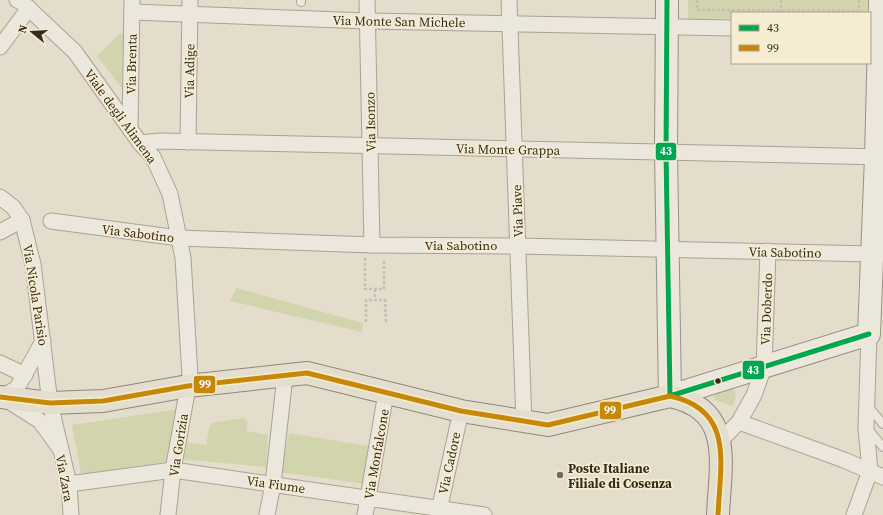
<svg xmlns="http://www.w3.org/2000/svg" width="883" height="515" font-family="'Source Serif 4',serif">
	<rect width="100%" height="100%" fill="#e4ddcc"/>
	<g fill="#d2d4ae">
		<path d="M688 0H868L867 13H732V19H688Z"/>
		<path d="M120 33 123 34 122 88 97 56Z"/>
		<path d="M236 288 363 323 362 332 230 301Z"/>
		<path d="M734 387 736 396 732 406 715 400 713 393Z"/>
		<path d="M179 409 167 462 81 474 72 425Z"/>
		<path d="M243 418 248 422 246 431 268 435 266 467 178 459 184 442 206 445 209 428 212 423Z"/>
		<path d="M289 433 368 446 364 484 280 472Z"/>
	</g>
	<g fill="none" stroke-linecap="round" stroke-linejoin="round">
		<defs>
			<g id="lane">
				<path d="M301 2V0"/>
				<path d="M867 405 883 424"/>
				<path d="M868 429 883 447"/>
			</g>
			<g id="street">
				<path d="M17 0 23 3 75 52 140 143 153 157 170 194 183 258 190 376 173 470 168 515"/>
				<path d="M367 0 372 245"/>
				<path d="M509 0 524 423"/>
				<path d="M132 12 368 21 732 28"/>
				<path d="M0 47 29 8"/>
				<path d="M130 129 132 0"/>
				<path d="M188 142 190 0"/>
				<path d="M140 143 160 141 883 157"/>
				<path d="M0 197 13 207 22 220 33 264 50 403 61 450"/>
				<path d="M51 221 179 238 372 245 518 246 873 254"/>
				<path d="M0 232 22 220"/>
				<path d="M43 341 17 388 2 397 40 421 61 450 69 484 71 515"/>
				<path d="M0 363 25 375"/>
				<path d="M739 422 844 460 883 477"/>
				<path d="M721 440 739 422 754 395 764 367 768 251"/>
				<path d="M69 484 173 470 484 515"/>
				<path d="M267 515 273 484 285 376"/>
				<path d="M365 515 386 393"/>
				<path d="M438 515 461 411"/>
				<path d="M854 515 870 471 866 428 869 334"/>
			</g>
			<path id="secondary" d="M667 0 666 152 670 396 869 334 876 157 880 0"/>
			<path id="primary" d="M0 397 50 403 103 401 188 386 307 373 461 411 548 425 670 396C735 410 720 464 718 515"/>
		</defs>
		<use href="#lane" stroke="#a9a295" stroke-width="10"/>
		<use href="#street" stroke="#a9a295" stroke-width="17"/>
		<use href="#secondary" stroke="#999185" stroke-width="24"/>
		<use href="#primary" stroke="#8f877c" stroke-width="24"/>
		<g stroke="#c4beb4" stroke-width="2.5" stroke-dasharray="3 2" stroke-linecap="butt">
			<path d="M697 0V10L859 11V0"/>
			<path d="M781 13V0"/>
			<path d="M365 258V289H384V259"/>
			<path d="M375 289V300"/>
			<path d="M366 322V300H385L386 322"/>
		</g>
		<use href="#lane" stroke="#ece7dd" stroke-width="8"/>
		<use href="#street" stroke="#ece7dd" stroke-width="15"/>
		<use href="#secondary" stroke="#ece7dd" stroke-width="22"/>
		<use href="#primary" stroke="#e4decf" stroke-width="22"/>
		<defs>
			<path id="bus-1" d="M667 0 666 152 670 396 869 334"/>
			<path id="bus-2" d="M0 397 50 403 103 401 188 386 307 373 461 411 548 425 670 396C735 410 720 464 718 515"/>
		</defs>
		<use href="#bus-1" stroke="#f6ecd1" stroke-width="8"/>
		<use href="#bus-2" stroke="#f6ecd1" stroke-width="8"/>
		<use href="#bus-1" stroke="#00a651" stroke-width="5"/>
		<use href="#bus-2" stroke="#c78707" stroke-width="5"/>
	</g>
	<circle fill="#372b1d" stroke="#f6ecd1" stroke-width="1.5" cx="718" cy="381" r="3.5"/>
	<circle fill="#74695a" stroke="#f6ecd1" stroke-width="1.5" cx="560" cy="475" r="4"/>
	<g text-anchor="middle" stroke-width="3.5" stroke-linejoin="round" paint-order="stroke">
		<g font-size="13" fill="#372b1d" stroke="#f6ecd1">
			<text transform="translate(399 21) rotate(1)" y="5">Via Monte San Michele</text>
			<text transform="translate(131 64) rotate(-89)" y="5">Via Brenta</text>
			<text transform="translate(189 71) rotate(-89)" y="5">Via Adige</text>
			<text transform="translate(121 116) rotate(54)" y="5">Viale degli Alimena</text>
			<text transform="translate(370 122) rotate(-91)" y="5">Via Isonzo</text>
			<text transform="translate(508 149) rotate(1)" y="5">Via Monte Grappa</text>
			<text transform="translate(517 211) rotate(-92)" y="5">Via Piave</text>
			<text transform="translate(138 233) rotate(7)" y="5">Via Sabotino</text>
			<text x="461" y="250">Via Sabotino</text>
			<text transform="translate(785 252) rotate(1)" y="5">Via Sabotino</text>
			<text transform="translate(36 295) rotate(81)" y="5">Via Nicola Parisio</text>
			<text transform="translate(766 309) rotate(-88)" y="5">Via Doberdo</text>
			<text transform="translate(178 445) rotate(-81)" y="5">Via Gorizia</text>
			<text transform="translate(376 454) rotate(-80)" y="5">Via Monfalcone</text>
			<text transform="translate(449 463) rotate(-78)" y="5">Via Cadore</text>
			<text transform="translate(65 478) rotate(79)" y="5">Via Zara</text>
			<text transform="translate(276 484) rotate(8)" y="5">Via Fiume</text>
		</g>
		<g font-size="13" font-weight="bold" fill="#372b1d" stroke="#f6ecd1" text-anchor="start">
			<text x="568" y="473">Poste Italiane<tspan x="568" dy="15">Filiale di Cosenza</tspan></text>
		</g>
	</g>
	<g stroke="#f6ecd1" stroke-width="1.5">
		<rect x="655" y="142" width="22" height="19" rx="4" fill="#00a651"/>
		<rect x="742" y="360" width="23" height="20" rx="4" fill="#00a651"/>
		<rect x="193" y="375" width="23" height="19" rx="4" fill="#c78707"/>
		<rect x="599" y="401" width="23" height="19" rx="4" fill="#c78707"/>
	</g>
	<g font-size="11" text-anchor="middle" font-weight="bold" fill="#fff">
		<text x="666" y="155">43</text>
		<text x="753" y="374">43</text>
		<text x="205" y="388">99</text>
		<text x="610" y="414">99</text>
	</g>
	<rect x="731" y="12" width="140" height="52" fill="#f6ecd1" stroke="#aa9f89"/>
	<rect x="739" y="25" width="20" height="6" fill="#00a651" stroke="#aa9f89"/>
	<text x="767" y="32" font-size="12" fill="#372b1d">43</text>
	<rect x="739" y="45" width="20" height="6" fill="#c78707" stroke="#aa9f89"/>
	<text x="767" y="52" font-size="12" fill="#372b1d">99</text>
	<g transform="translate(32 32) rotate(288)" stroke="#f6ecd1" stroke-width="3" paint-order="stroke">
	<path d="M0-3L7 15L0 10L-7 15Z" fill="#372b1d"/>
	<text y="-6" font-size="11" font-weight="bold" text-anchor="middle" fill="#372b1d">N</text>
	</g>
</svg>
